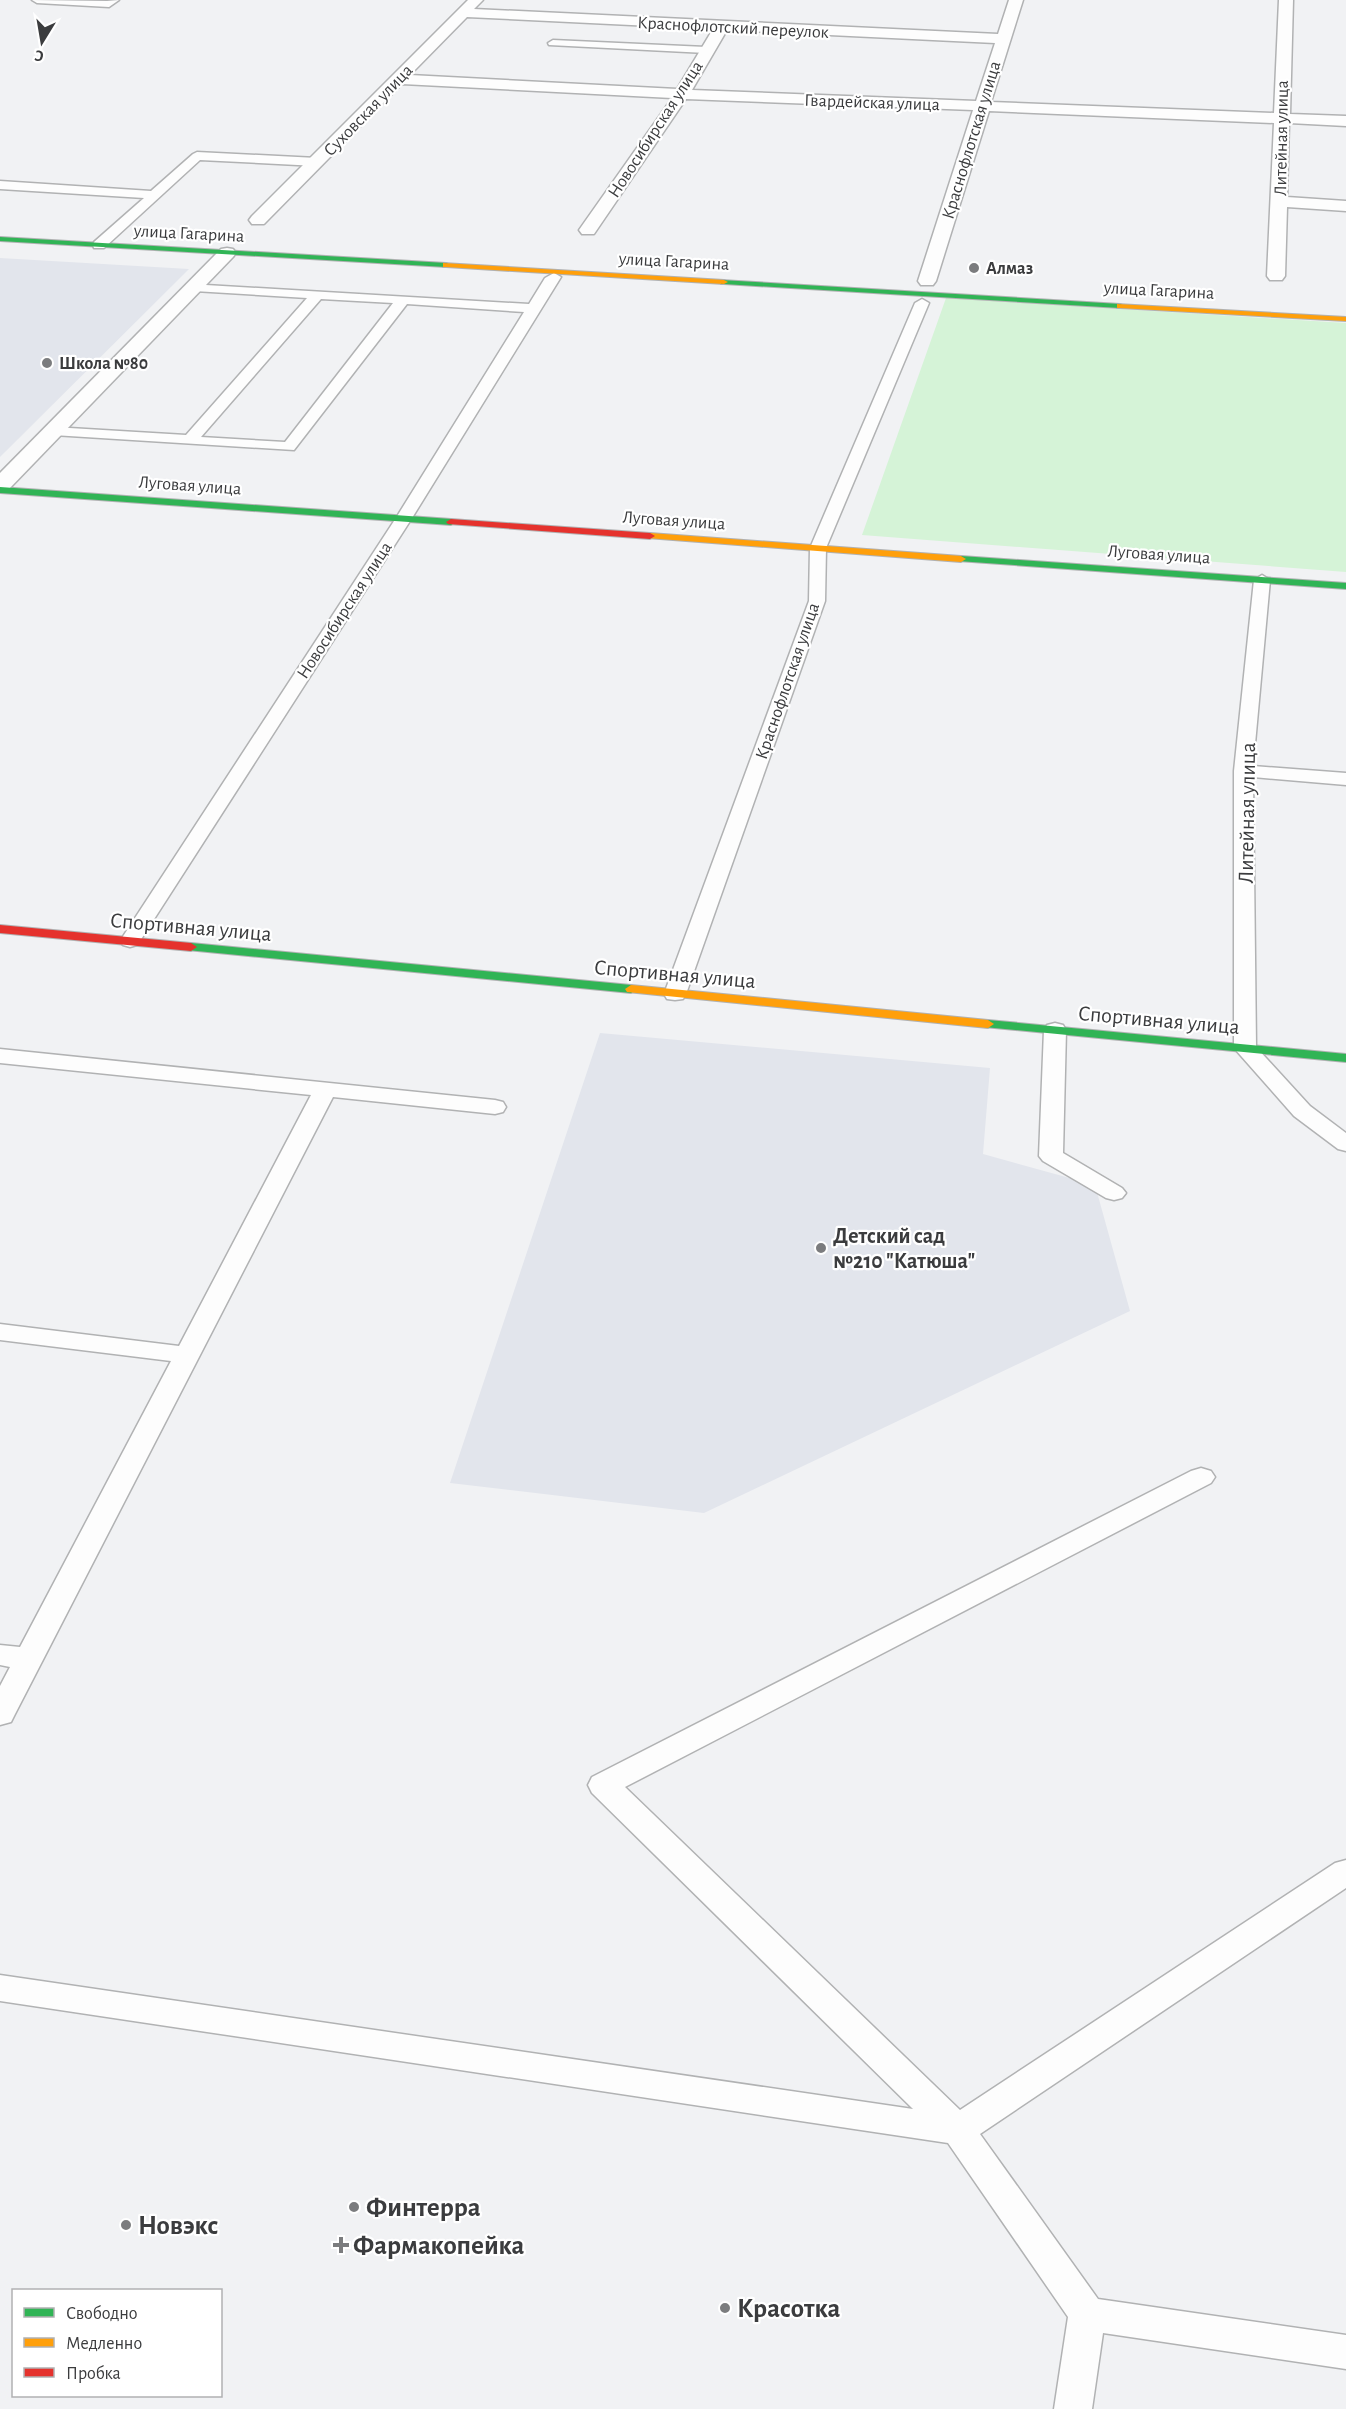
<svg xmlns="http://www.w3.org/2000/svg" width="1346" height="2409" font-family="'Alegreya Sans',sans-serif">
	<rect width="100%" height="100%" fill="#f1f2f4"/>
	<g fill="#e2e5ec">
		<path d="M0 258 189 269 0 457Z"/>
		<path d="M600 1033 990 1068 983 1154 1095 1185 1130 1311 704 1513 450 1483Z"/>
	</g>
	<path fill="#d5f3d7" d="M946 298 1346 323V572L862 535Z"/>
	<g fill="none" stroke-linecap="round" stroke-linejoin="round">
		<defs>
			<g id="lane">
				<path d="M32 0 107 1 119 0 109 7 37 3Z"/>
				<path d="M553 40 706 47 711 50 706 53 549 45 548 43Z"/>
				<path d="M197 152 317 158 323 162 317 166 200 160 104 248H94L93 245 94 242 144 198 0 189V181L151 191 193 154Z"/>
				<path d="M554 273 561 277 412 518 140 941 137 945 130 947 123 945 120 941 396 518 524 312 407 304 294 450 53 435 46 431 53 427 186 435 307 298 194 291 189 290 187 287 189 284 529 304 545 278ZM321 299 393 303 285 442 201 437Z"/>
				<path d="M922 299 929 303 826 548 825 601 686 994 683 999 675 1000 667 999 664 994 809 601 810 548 915 303Z"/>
				<path d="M1262 575 1270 580 1253 766 1346 773V785L1253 777 1256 1047 1310 1106 1346 1133V1151L1338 1149 1294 1116 1234 1048V771L1254 580Z"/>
				<path d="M1055 1023 1063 1025 1066 1030 1063 1153 1122 1188 1126 1193 1122 1198 1114 1200 1106 1198 1043 1161 1039 1156 1044 1030 1047 1025Z"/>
				<path d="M0 1049 495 1100 503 1102 506 1107 503 1112 495 1114 333 1097 15 1714 11 1722 0 1725V1686L10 1667 0 1665V1645L20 1647 171 1361 0 1340V1324L179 1346 311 1095 0 1063Z"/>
				<path d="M1201 1468 1211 1471 1215 1477 1211 1483 625 1787 960 2110 1335 1863 1346 1860V1888L980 2134 1098 2299 1346 2335V2369L1103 2333 1092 2409H1054L1068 2317 948 2143 0 2001V1975L913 2109 592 1793 588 1785 592 1777 1191 1471Z"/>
			</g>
			<g id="street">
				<path d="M468 0H483L474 9 998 34 1009 0H1023L991 102 1274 113 1279 0H1293L1290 114 1346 116V126L1289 123 1287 197 1346 201V211L1287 207 1285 276 1282 280H1270L1267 276 1274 123 989 111 936 281 933 285H921L918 281 973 110 686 99 594 234H582L579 230 672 98 402 84 264 224H252L249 220 252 216ZM467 17 713 29 677 89 410 75ZM727 30 995 43 976 101 692 90Z"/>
				<path d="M227 248 233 249 236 253 233 257 8 490 0 491V473L221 249Z"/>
			</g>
			<g id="fast">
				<path d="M0 237 446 263 450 265 446 267 0 241Z"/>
				<path d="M721 280 1120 304 1124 306 1120 308 724 284H721Z"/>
				<path d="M0 487 451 519 456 522 451 525 0 493Z"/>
				<path d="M961 556 1346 583V589L958 561 956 559Z"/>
				<path d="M191 943 631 985 637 989 631 993 187 950 185 947 187 944Z"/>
				<path d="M988 1020 1346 1054V1062L984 1027 982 1024 984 1021Z"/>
			</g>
			<g id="slow">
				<path d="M443 263 724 280 728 282 724 284 446 267H443Z"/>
				<path d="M1117 304 1346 317V321L1120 308H1117Z"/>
				<path d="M650 533 961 556 966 559 961 562 647 538 645 536Z"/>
				<path d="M631 985 988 1020 994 1024 988 1028 627 992 625 989Z"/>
			</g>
			<g id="jam">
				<path d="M451 519 650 533 655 536 650 539 448 524 446 522Z"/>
				<path d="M0 925 191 943 197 947 191 951 0 933Z"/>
			</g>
		</defs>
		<use href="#lane" stroke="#b1b2b3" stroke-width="3"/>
		<use href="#street" stroke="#b1b2b3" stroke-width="3"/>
		<use href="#fast" stroke="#b1b2b3" stroke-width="2"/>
		<use href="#slow" stroke="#b1b2b3" stroke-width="2"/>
		<use href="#jam" stroke="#b1b2b3" stroke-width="2"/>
		<use href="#lane" fill="#fdfdfd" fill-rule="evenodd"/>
		<use href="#street" fill="#fdfdfd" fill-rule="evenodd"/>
		<use href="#fast" fill="#30b455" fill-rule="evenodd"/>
		<use href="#slow" fill="#ff9f0a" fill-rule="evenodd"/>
		<use href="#jam" fill="#e5322d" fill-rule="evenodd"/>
	</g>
	<g fill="#7b7c7e" stroke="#fff" stroke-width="2">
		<circle cx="974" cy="268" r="6"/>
		<circle cx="47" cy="363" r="6"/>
		<circle cx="821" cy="1248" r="6"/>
		<circle cx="354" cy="2207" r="6"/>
		<circle cx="126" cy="2225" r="6"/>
		<path d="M338 2236h6v6h6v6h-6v6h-6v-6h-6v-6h6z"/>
		<circle cx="725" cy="2308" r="6"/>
	</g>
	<g text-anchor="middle" stroke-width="4.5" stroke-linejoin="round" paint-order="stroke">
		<g font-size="18" fill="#3b3c3e" stroke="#fff">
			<text transform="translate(733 27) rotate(3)" y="6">Краснофлотский переулок</text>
			<text transform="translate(872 102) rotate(2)" y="6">Гвардейская улица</text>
			<text transform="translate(368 110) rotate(-46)" y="6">Суховская улица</text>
			<text transform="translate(655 129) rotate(-57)" y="6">Новосибирская улица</text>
			<text transform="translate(1281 138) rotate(-89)" y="6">Литейная улица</text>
			<text transform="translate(971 140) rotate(-73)" y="6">Краснофлотская улица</text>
			<text transform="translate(189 233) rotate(3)" y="6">улица Гагарина</text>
			<text transform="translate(674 261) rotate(3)" y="6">улица Гагарина</text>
			<text transform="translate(1159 290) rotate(3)" y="6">улица Гагарина</text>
			<text transform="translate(190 485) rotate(4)" y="6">Луговая улица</text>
			<text transform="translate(674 520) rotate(4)" y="6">Луговая улица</text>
			<text transform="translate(1159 554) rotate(4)" y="6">Луговая улица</text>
			<text transform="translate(344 610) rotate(-57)" y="6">Новосибирская улица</text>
			<text transform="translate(787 681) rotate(-71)" y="6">Краснофлотская улица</text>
		</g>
		<g font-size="18" font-weight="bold" fill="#3b3c3e" stroke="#fff" text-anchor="start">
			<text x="986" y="274">Алмаз</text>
			<text x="59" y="369">Школа №80</text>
		</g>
		<g font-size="22" fill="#3b3c3e" stroke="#fff">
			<text transform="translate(1246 813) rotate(-89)" y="8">Литейная улица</text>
			<text transform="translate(191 926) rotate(5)" y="8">Спортивная улица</text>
			<text transform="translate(675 973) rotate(5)" y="8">Спортивная улица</text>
			<text transform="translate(1159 1019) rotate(5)" y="8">Спортивная улица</text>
		</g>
		<g font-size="22" font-weight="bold" fill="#3b3c3e" stroke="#fff" text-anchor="start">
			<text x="833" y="1243">Детский сад<tspan x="833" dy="25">№210 "Катюша"</tspan></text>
		</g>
		<g font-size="27" font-weight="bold" fill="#3b3c3e" stroke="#fff" text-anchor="start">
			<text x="366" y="2216">Финтерра</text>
			<text x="138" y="2234">Новэкс</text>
			<text x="353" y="2254">Фармакопейка</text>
			<text x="737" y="2317">Красотка</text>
		</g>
	</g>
	<rect x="12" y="2289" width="210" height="108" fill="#ffffff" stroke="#b1b1b2" stroke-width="1.5"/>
	<rect x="24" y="2308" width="30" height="9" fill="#30b455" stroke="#b1b1b2" stroke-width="1.5"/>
	<text x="66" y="2319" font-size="18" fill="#3b3c3e">Свободно</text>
	<rect x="24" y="2338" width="30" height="9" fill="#ff9f0a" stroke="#b1b1b2" stroke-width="1.5"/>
	<text x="66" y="2349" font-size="18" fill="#3b3c3e">Медленно</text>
	<rect x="24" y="2368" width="30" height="9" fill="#e5322d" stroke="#b1b1b2" stroke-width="1.5"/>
	<text x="66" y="2379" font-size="18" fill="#3b3c3e">Пробка</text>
	<g transform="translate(42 42) rotate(191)" stroke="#ffffff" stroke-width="4.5" paint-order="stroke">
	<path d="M0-4.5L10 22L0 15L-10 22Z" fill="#3b3c3e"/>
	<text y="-9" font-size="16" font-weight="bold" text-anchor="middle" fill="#3b3c3e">С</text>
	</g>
</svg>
